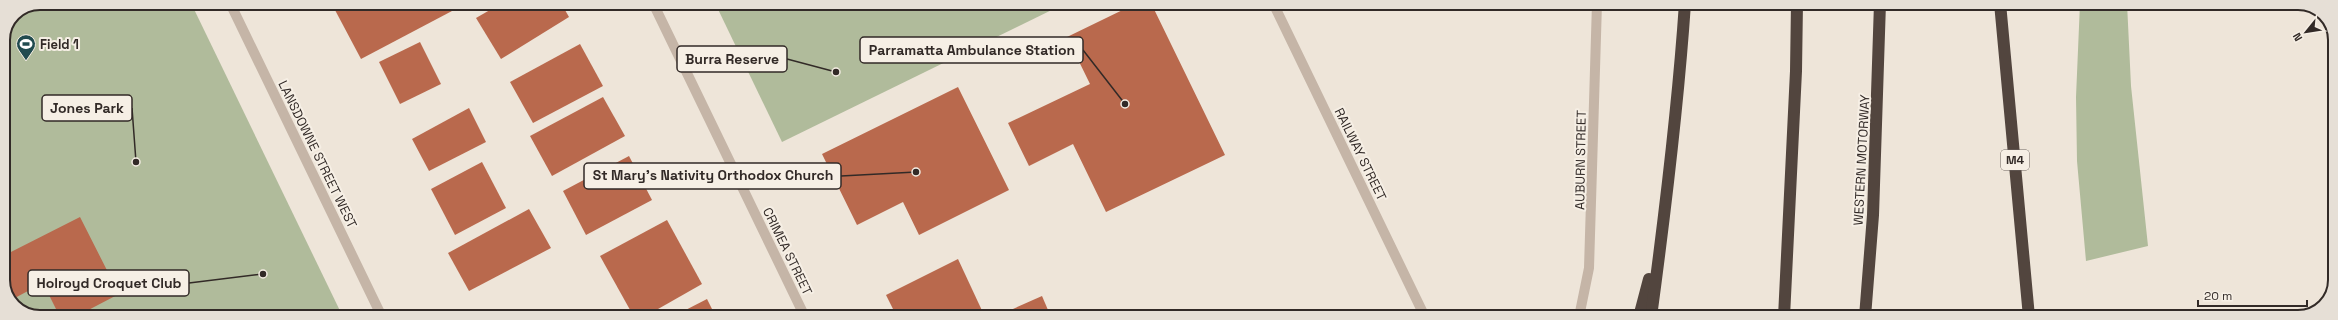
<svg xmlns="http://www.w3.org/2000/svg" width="2338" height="320" font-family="'Space Grotesk',sans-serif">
	<rect width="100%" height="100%" fill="#eee5d9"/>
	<g fill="#b0bb9b">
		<path d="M40 3H191L343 317H35L14 306 3 285V40L14 14Z"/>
		<path d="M715 3H1066L782 142Z"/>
		<path d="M2080 3H2127L2131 86 2148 246 2086 261 2077 161 2076 97Z"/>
	</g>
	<g fill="#b9694d">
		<path d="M349 3H447L452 11 361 59 335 10Z"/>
		<path d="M502 3H561L569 17 501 59 476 18Z"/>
		<path d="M1137 3H1151L1225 155 1106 212 1073 144 1029 166 1008 123 1090 84 1067 37Z"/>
		<path d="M420 42 441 84 400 104 379 62Z"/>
		<path d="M580 44 603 86 533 123 510 82Z"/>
		<path d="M958 87 1009 190 919 235 903 202 857 225 822 154Z"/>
		<path d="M603 97 625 136 552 176 530 136Z"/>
		<path d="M469 108 486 142 429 171 412 139Z"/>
		<path d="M629 156 652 200 586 235 563 191Z"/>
		<path d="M482 162 506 208 455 235 431 189Z"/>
		<path d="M529 209 551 248 469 291 448 253Z"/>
		<path d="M80 217 119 294 75 317H60L43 283 11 300 3 285V256Z"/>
		<path d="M667 220 702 284 644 317H634L600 256Z"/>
		<path d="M958 259 985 317H897L886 295Z"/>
		<path d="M1042 296 1051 317H995Z"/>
		<path d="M707 299 716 317H672Z"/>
	</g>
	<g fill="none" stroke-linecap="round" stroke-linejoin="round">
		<g stroke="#c5b5a7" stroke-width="10">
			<path d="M230 3 382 317"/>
			<path d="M653 3 805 317"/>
			<path d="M1273 3 1425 317"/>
			<path d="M1579 317 1589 268 1597 3"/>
		</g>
		<g stroke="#52453e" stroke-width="12">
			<path d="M2000 3 2029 317"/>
			<path d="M1639 317 1649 279"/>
			<path d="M1651 317C1665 213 1678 108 1685 3"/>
			<path d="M1784 317 1796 71 1797 3"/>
			<path d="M1865 317 1873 215 1880 3"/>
		</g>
	</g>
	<defs>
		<symbol id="stadium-pin" viewBox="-11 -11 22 30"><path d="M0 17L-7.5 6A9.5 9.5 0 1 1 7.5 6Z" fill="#214b4f" stroke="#f6efe5"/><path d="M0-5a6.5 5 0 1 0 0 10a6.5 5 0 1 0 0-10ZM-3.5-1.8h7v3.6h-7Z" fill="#fff"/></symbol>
	</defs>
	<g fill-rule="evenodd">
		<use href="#stadium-pin" x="15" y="33" width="22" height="30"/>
	</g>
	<g text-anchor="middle" stroke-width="4" stroke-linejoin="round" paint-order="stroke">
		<rect fill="#f6efe5" stroke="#6d6560" stroke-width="1" x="2001" y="150" width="28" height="20" rx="3"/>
		<g font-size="12" font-weight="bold" fill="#322a27">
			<text x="2015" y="164">M4</text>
		</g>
		<g font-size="13" font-weight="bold" fill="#322a27" stroke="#f6efe5" text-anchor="start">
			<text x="40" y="49">Field 1</text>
		</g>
		<g font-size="13" fill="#322a27" stroke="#f6efe5">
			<text transform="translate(318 154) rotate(64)" y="5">LANSDOWNE STREET WEST</text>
			<text transform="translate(1361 154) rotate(64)" y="5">RAILWAY STREET</text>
			<text transform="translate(1580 160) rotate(-89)" y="5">AUBURN STREET</text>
			<text transform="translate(1861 160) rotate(-87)" y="5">WESTERN MOTORWAY</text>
			<text transform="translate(788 251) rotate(64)" y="5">CRIMEA STREET</text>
		</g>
	</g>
	<path d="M0 0H2338V320H0ZM40 10H2298A30 30 0 0 1 2328 40V280A30 30 0 0 1 2298 310H40A30 30 0 0 1 10 280V40A30 30 0 0 1 40 10Z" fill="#e6dfd6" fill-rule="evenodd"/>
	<path fill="none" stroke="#322a27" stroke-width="2" d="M40 10H2298A30 30 0 0 1 2328 40V280A30 30 0 0 1 2298 310H40A30 30 0 0 1 10 280V40A30 30 0 0 1 40 10Z"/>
	<path fill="none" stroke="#322a27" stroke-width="1.5" d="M1125 104L1083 50M836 72L787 59M136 162L132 108M916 172L841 176M263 274L189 283"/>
	<g fill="#322a27" stroke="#f6efe5" stroke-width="1.5">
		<circle cx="1125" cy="104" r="4"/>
		<circle cx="836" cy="72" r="4"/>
		<circle cx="136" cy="162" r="4"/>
		<circle cx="916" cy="172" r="4"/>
		<circle cx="263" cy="274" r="4"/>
	</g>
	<g fill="#f6efe5" stroke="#322a27" stroke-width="1.5">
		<rect x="860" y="37" width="223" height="26" rx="4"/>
		<rect x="677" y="46" width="110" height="26" rx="4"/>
		<rect x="42" y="95" width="90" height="26" rx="4"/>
		<rect x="584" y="163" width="257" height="26" rx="4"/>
		<rect x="28" y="270" width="161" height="26" rx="4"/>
	</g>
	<g font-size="14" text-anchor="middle" font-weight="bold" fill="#322a27">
		<text x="972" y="55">Parramatta Ambulance Station</text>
		<text x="732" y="64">Burra Reserve</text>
		<text x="87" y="113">Jones Park</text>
		<text x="713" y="180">St Mary's Nativity Orthodox Church</text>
		<text x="109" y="288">Holroyd Croquet Club</text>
	</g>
	<g transform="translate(2306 32) rotate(240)" stroke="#f6efe5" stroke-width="3" paint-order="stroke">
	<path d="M0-3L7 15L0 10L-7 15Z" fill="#322a27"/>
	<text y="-6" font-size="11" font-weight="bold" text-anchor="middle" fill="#322a27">N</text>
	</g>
	<path d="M2198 300v6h109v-6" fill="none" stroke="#322a27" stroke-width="2"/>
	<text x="2204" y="300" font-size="12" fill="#322a27" stroke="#f6efe5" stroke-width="3" paint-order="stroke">20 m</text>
</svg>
